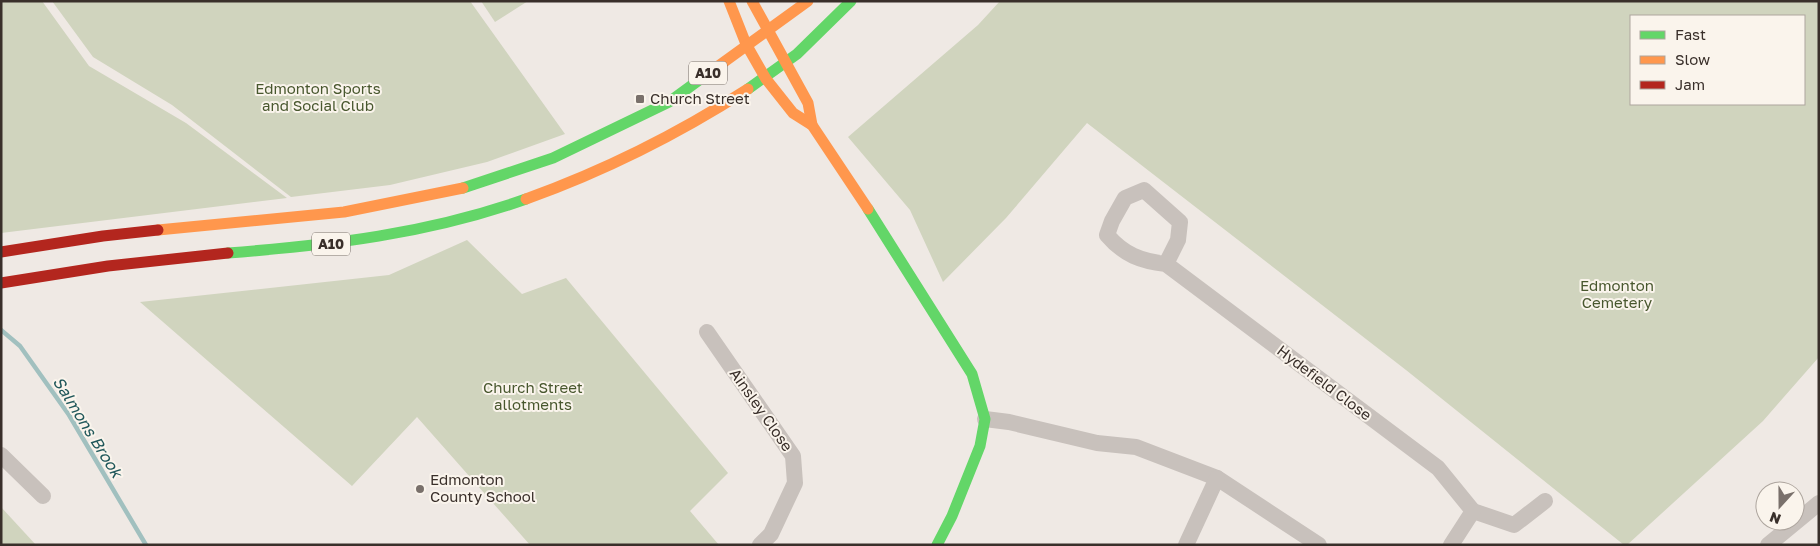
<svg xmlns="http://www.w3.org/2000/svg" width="1820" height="546" font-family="'Golos Text',sans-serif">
	<rect width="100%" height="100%" fill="#efe9e4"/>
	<g fill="#d0d4be" fill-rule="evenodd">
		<path d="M1 1H42L89 66 186 123 287 198 1 233Z"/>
		<path d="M52 1H470L565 134 487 162 390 185 291 197 172 105 93 57Z"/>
		<path d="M481 1H528L495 22Z"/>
		<path d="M1000 1H1819V357L1763 421 1627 545H1624L1406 370 1087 123 1006 218 943 282 910 210 848 137 978 25ZM1804 16V104H1631V16Z"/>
		<path d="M467 240 522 294 566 278 728 473 690 511 719 545H530L417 417 352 486 140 302 389 275Z"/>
		<path d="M1 507 36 545H1Z"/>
	</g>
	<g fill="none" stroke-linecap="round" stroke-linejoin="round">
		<path stroke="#a1c0bf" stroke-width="4.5" d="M1 330 20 346 69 415 146 545"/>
		<g stroke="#c8c1bc" stroke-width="16">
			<path d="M1166 264 1178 240 1180 222 1144 190 1125 198 1112 221 1107 235C1124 255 1141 261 1166 264L1438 468 1473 511 1514 525 1545 501"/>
			<path d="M707 332 793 456 795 483 771 534 760 545"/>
			<path d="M985 419 1009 422 1097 443 1136 447 1217 478 1319 545"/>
			<path d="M1 455 43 496"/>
			<path d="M1186 545 1217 478"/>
			<path d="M1451 545 1473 511"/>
			<path d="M1768 545 1819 503"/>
		</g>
		<g stroke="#63d668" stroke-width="11">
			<path d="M748 89 797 54 851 1"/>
			<path d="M463 188 553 158 669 102 706 75"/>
			<path d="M868 209 972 374 985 419 980 446 952 516 937 545"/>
			<path d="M228 253C331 245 427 234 526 199"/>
		</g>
		<g stroke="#ff974d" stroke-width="11">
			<path d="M729 1 746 44 766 79 793 113 812 125 868 209"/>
			<path d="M752 1 808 103 812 125"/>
			<path d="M706 75 808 1"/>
			<path d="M526 199C604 171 678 134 748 89"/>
			<path d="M158 230 344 212 463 188"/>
		</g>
		<g stroke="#b3261e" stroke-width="11">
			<path d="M1 252 103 236 158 230"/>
			<path d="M1 283 108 266 228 253"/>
		</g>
	</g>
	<g fill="#79706b" stroke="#faf4ec" stroke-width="2">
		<rect x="635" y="94" width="10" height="10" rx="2.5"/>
		<circle cx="420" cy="489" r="5"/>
	</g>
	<g text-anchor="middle" stroke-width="4" stroke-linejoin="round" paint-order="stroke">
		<g fill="#faf4ec" stroke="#736a64" stroke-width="1">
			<rect x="689" y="61.5" width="38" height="23" rx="4"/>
			<rect x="312" y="232.5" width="38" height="23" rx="4"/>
		</g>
		<g font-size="14" font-weight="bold" fill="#392f2a">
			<text x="708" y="78">A10</text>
			<text x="331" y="249">A10</text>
		</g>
		<g font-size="15" fill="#48572e" stroke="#faf4ec">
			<text x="318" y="94">Edmonton Sports<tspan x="318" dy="17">and Social Club</tspan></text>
			<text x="1617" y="291">Edmonton<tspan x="1617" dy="17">Cemetery</tspan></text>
			<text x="533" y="393">Church Street<tspan x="533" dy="17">allotments</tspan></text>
		</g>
		<g font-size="15" fill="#392f2a" stroke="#faf4ec" text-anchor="start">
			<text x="650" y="104">Church Street</text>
			<text x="430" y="485">Edmonton<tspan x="430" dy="17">County School</tspan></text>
		</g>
		<g font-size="15" fill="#392f2a" stroke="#faf4ec">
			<text transform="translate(1324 383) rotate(37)" y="5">Hydefield Close</text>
			<text transform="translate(761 410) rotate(55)" y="5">Ainsley Close</text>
		</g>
		<g font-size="16" font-style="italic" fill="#20575a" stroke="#faf4ec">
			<text transform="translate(88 427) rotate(58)" y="6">Salmons Brook</text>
		</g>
	</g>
	<rect width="1820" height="546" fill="none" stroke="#392f2a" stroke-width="5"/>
	<rect x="1630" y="15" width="175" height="90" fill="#faf4ec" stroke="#ada59e"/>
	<rect x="1640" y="31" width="25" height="8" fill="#63d668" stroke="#ada59e"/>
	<text x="1675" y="40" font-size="15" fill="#392f2a">Fast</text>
	<rect x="1640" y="56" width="25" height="8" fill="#ff974d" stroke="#ada59e"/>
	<text x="1675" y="65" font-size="15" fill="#392f2a">Slow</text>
	<rect x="1640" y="81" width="25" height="8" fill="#b3261e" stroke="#ada59e"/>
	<text x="1675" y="90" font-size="15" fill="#392f2a">Jam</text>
	<g transform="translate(1780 506) rotate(201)"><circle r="24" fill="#faf4ec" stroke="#ada59e"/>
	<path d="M0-4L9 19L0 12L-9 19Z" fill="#79706b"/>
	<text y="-8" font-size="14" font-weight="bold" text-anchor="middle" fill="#392f2a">N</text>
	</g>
</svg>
